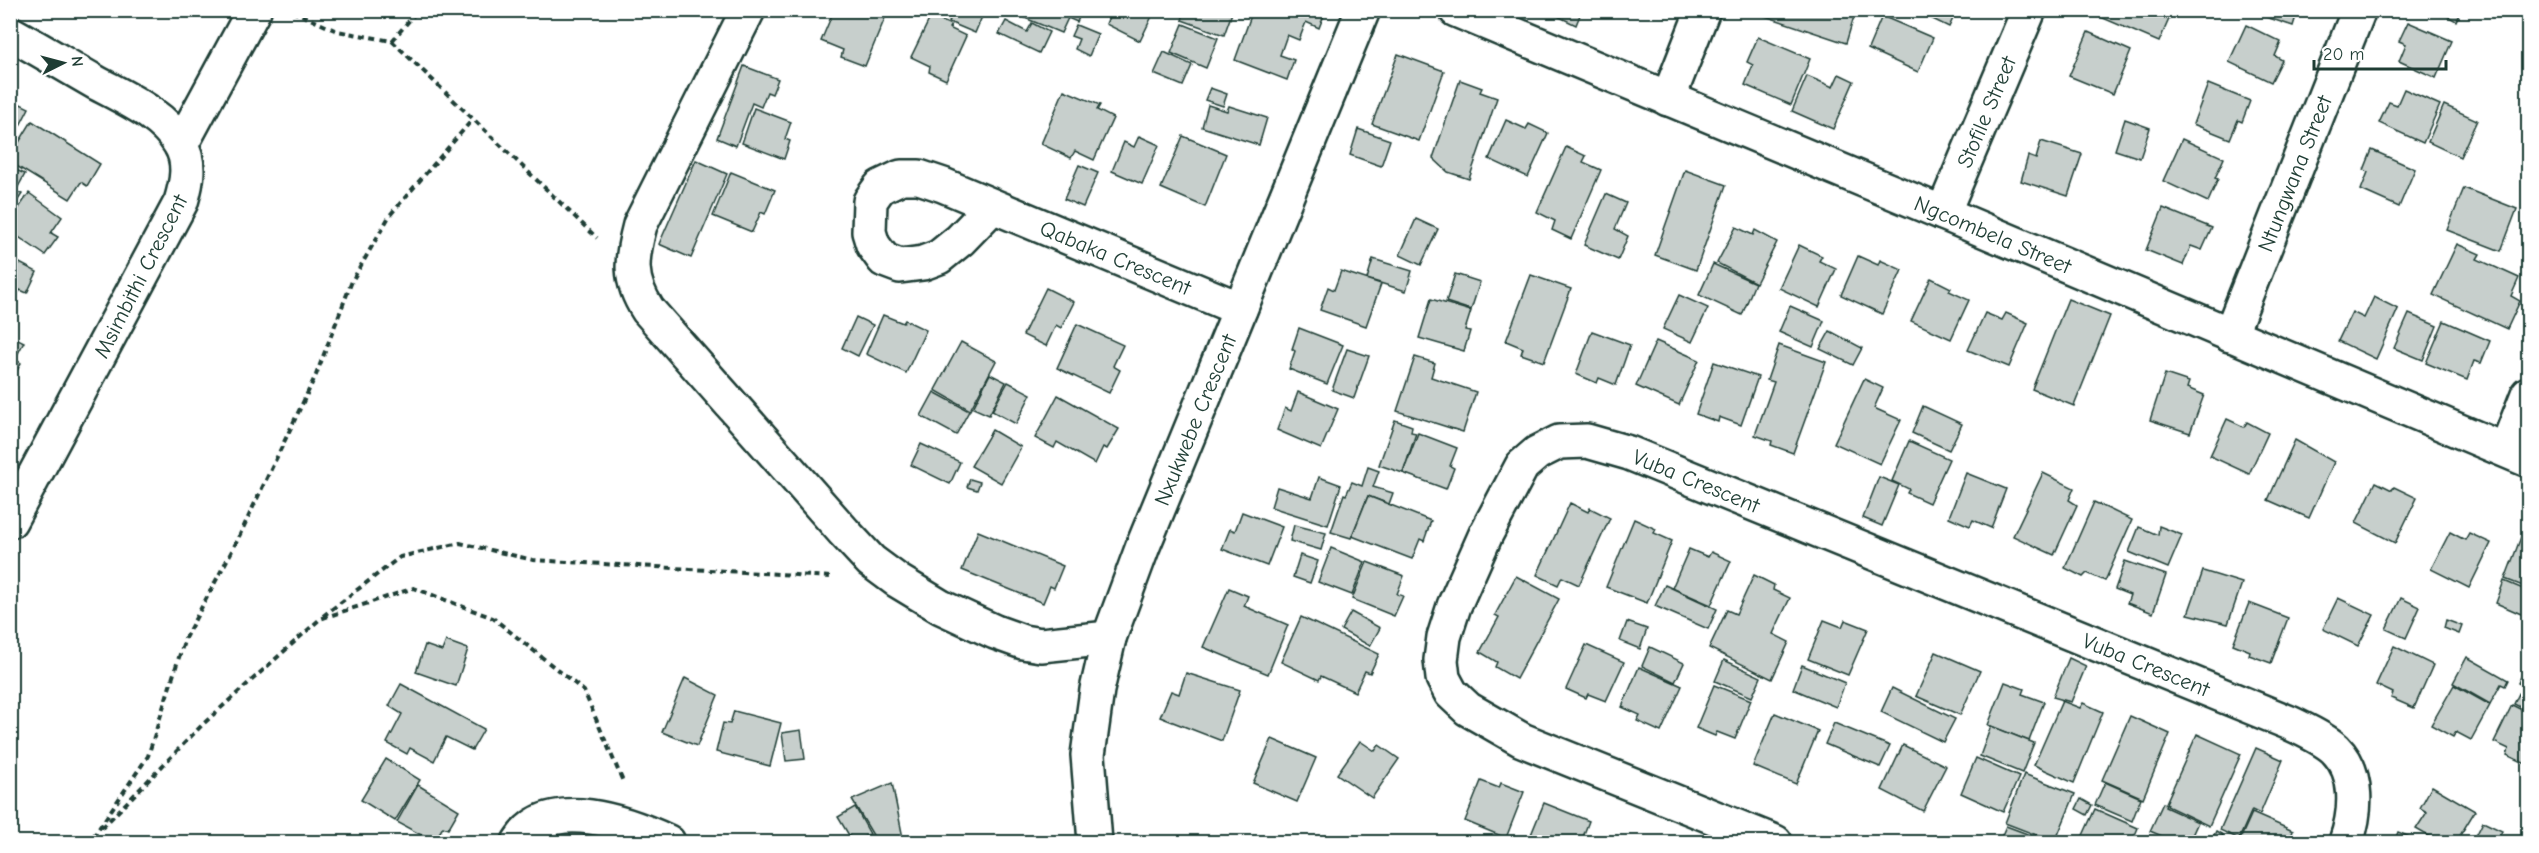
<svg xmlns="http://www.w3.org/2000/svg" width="2539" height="853" font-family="'Comic Neue',sans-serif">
	<rect width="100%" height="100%" fill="#fff"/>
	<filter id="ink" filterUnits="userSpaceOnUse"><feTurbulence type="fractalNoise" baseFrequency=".0167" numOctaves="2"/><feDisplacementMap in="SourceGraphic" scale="12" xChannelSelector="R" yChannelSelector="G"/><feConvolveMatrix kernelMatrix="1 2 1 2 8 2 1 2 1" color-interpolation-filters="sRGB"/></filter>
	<g filter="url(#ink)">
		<g fill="#c7cfcc" stroke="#1f3d34" stroke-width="1.5">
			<path d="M834 10H865L885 18 865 66 841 57 843 50 821 41Z"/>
			<path d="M954 10 984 12 975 33 949 22Z"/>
			<path d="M1028 10H1082L1077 22 1068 18 1061 33 1025 18Z"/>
			<path d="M1112 10H1155L1140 41 1106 24Z"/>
			<path d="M1185 10H1233L1224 35 1182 20Z"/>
			<path d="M1253 10H1326L1319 28 1306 22 1299 40 1287 35 1280 55 1294 60 1287 80 1235 60Z"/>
			<path d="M1545 10H1582L1576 25Z"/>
			<path d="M1767 10H1856L1846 43 1765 16Z"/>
			<path d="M1914 10H1957L1949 27Z"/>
			<path d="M2089 10H2173L2159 42 2089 12Z"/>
			<path d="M2255 10H2298L2293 26 2254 13Z"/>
			<path d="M2437 10H2461L2456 21Z"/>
			<path d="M931 16 951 25 949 28 966 36 946 80 929 72 930 66 911 57Z"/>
			<path d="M1882 16 1933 38 1918 72 1868 49Z"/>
			<path d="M1006 21 1027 32 1032 23 1049 32 1039 53 999 34Z"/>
			<path d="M2408 22 2452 41 2436 78 2399 61 2406 44 2399 41Z"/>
			<path d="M1183 24 1218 38 1206 68 1171 53Z"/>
			<path d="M1076 25 1098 34 1089 56 1075 49 1079 39 1071 36Z"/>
			<path d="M2246 25 2281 42 2275 56 2282 60 2271 82 2229 62Z"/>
			<path d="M2088 32 2131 51 2113 94 2069 76Z"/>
			<path d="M1758 37 1810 59 1791 105 1745 85 1753 65 1747 62Z"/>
			<path d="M1164 52 1192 65 1183 86 1154 74Z"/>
			<path d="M1398 54 1444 71 1419 141 1372 124Z"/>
			<path d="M744 66 778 79 772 94 767 92 761 107 752 103 736 146 717 138Z"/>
			<path d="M1839 74 1854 81 1833 129 1792 111 1807 76 1833 87Z"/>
			<path d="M1460 80 1482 88 1480 92 1497 98 1469 179 1448 172 1433 158Z"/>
			<path d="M2208 84 2250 101 2242 122 2238 120 2230 139 2193 124Z"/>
			<path d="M1210 88 1227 94 1223 106 1205 100Z"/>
			<path d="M2404 89 2440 105 2423 143 2379 123 2389 102 2397 105Z"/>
			<path d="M1064 90 1100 105 1097 110 1113 118 1094 160 1075 151 1071 158 1041 144Z"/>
			<path d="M10 99 29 108 12 141 10 140Z"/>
			<path d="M1208 105 1227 111 1229 106 1267 118 1259 145 1202 127Z"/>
			<path d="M2444 105 2477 120 2460 157 2428 142Z"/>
			<path d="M754 108 791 122 785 139 790 141 784 159 742 143Z"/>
			<path d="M2125 119 2150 128 2140 158 2115 150Z"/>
			<path d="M1506 120 1526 129 1529 124 1548 133 1528 177 1489 159Z"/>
			<path d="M32 121 100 164 87 186 81 182 70 199 10 162V157Z"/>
			<path d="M1358 129 1390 140 1381 166 1350 155Z"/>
			<path d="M1139 136 1159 145 1142 184 1112 171 1124 142 1134 147Z"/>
			<path d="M1183 136 1226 154 1205 207 1161 188Z"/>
			<path d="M2182 139 2224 158 2215 178 2218 179 2208 202 2163 181Z"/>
			<path d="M2041 141 2082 154 2068 196 2021 181 2028 156 2036 159Z"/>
			<path d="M1566 147 1586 156 1583 162 1601 170 1571 239 1552 230 1555 221 1537 212Z"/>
			<path d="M2372 150 2415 169 2399 207 2361 190 2368 172 2364 170Z"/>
			<path d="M696 160 727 174 691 258 659 244Z"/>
			<path d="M1079 165 1098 173 1083 207 1064 199Z"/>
			<path d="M16 170 25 174 18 187 10 183Z"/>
			<path d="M1685 170 1726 185 1696 270 1655 255Z"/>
			<path d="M731 172 775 190 765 214 761 212 752 232 713 216Z"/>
			<path d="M2464 188 2517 209 2501 251 2447 230Z"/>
			<path d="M10 189 22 194 10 212Z"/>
			<path d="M29 193 62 217 51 233 58 237 45 255 10 231V221Z"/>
			<path d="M1606 194 1626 203 1615 229 1628 236 1618 260 1584 245Z"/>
			<path d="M2163 208 2212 228 2202 250 2191 246 2183 265 2146 250Z"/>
			<path d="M1416 219 1438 229 1421 265 1400 255Z"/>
			<path d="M1736 227 1753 235 1755 230 1777 242 1756 283 1717 263Z"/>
			<path d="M2457 244 2480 254 2477 259 2519 278 2511 296 2520 301 2507 329 2433 295Z"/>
			<path d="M1799 245 1822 256 1819 261 1836 269 1819 307 1779 288Z"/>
			<path d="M1858 256 1878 265 1880 260 1902 270 1882 314 1841 295Z"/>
			<path d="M10 258 37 272 27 293 20 290 11 308Z"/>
			<path d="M1373 259 1412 271 1406 291 1367 279Z"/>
			<path d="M1713 264 1755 283 1742 315 1699 295Z"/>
			<path d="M1341 271 1381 284 1366 326 1320 310 1328 287 1334 290Z"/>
			<path d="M1455 274 1480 282 1471 310 1446 302Z"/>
			<path d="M1531 275 1571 289 1544 362 1521 354 1523 348 1506 341Z"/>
			<path d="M1931 278 1951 288 1949 291 1969 300 1951 339 1911 321Z"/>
			<path d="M1046 288 1074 302 1061 328 1056 325 1046 346 1023 335Z"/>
			<path d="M1679 295 1708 308 1692 342 1663 329Z"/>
			<path d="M2374 297 2398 309 2376 359 2338 341 2352 312 2364 318Z"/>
			<path d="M1431 299 1471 311 1465 330 1470 331 1464 351 1419 338Z"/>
			<path d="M2068 299 2110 316 2074 406 2032 389Z"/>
			<path d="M1790 306 1824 321 1813 347 1779 332Z"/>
			<path d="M1985 313 2002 320 2006 313 2028 323 2009 367 1968 350Z"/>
			<path d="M2409 314 2437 326 2423 360 2394 348Z"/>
			<path d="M883 315 903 323 905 320 926 330 906 373 866 354Z"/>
			<path d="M856 317 873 325 858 356 842 348Z"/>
			<path d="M2444 321 2490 341 2481 363 2474 361 2467 380 2426 363Z"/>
			<path d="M1077 324 1123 345 1113 366 1120 370 1109 393 1057 368Z"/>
			<path d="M1299 328 1343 345 1327 384 1289 369 1295 351 1292 349Z"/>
			<path d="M1592 331 1630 345 1616 385 1599 378 1597 383 1576 374Z"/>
			<path d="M1830 331 1862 348 1853 365 1820 349Z"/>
			<path d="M10 335 24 342 15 359 21 363 11 382Z"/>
			<path d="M1656 341 1699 360 1679 405 1636 386Z"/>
			<path d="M961 342 996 361 970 410 935 390Z"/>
			<path d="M1779 345 1826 362 1793 453 1771 445 1772 441 1755 435 1774 382 1767 380Z"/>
			<path d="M1347 349 1369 356 1354 398 1332 390Z"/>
			<path d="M1415 357 1435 363 1431 377 1476 392 1463 432 1397 411Z"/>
			<path d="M1714 362 1758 377 1741 425 1719 417 1718 422 1696 414Z"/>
			<path d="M990 374 1006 382 989 415 973 408Z"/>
			<path d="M2165 374 2189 382 2187 388 2204 395 2190 433 2150 420Z"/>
			<path d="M1864 379 1883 388 1874 408 1901 420 1880 464 1834 443Z"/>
			<path d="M1008 382 1031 394 1016 424 992 411Z"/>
			<path d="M934 392 969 411 956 435 921 416Z"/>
			<path d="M1298 392 1338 409 1321 449 1277 430 1285 408 1291 411Z"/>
			<path d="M1058 395 1119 429 1107 449 1103 447 1095 464 1057 442 1054 448 1035 438Z"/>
			<path d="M1923 406 1962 424 1949 450 1912 433Z"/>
			<path d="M2227 419 2244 427 2247 422 2268 433 2249 474 2210 456Z"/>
			<path d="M1395 420 1412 426 1411 432 1416 433 1403 473 1379 465Z"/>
			<path d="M992 430 1021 447 1001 483 971 466Z"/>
			<path d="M1418 433 1457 448 1450 466 1454 468 1446 489 1403 473Z"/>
			<path d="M2295 440 2334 462 2309 518 2268 500Z"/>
			<path d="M1909 441 1949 459 1929 503 1907 493 1909 489 1892 481Z"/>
			<path d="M921 444 960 462 950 484 911 465Z"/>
			<path d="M1368 467 1379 471 1373 487 1393 493 1389 504 1368 496 1351 538 1331 532 1344 494 1346 495 1352 482 1362 486Z"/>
			<path d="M1966 473 2006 489 1991 528 1973 520 1970 526 1949 517Z"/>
			<path d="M2043 473 2074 488 2069 500 2077 505 2054 555 2013 536Z"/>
			<path d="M1319 477 1341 485 1328 525 1271 507 1277 487 1312 498Z"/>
			<path d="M1879 477 1899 485 1882 526 1863 518Z"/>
			<path d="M970 479 980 482 977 490 967 487Z"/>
			<path d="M2376 482 2392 490 2394 487 2417 498 2395 543 2356 523Z"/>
			<path d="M1368 496 1431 521 1424 541 1420 539 1412 559 1352 536Z"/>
			<path d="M2094 502 2132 520 2105 581 2087 573 2083 577 2065 568Z"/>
			<path d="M1570 503 1588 512 1590 508 1610 518 1579 585 1562 577 1558 585 1537 575Z"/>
			<path d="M1242 512 1282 527 1267 566 1222 549 1230 529 1235 531Z"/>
			<path d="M1634 519 1656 529 1654 533 1672 541 1647 603 1606 587Z"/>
			<path d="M1294 525 1326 533 1321 550 1290 541Z"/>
			<path d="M2159 526 2182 535 2168 568 2129 552 2139 527 2158 535Z"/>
			<path d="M978 531 1063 566 1054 588 1050 586 1043 603 962 570Z"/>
			<path d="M2450 532 2465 540 2469 533 2491 543 2469 588 2431 569Z"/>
			<path d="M2521 537 2528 540V588L2505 579Z"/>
			<path d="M1331 548 1365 562 1352 595 1318 582Z"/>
			<path d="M1689 549 1708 557 1711 552 1731 561 1711 605 1672 588Z"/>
			<path d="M1300 555 1318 561 1310 583 1293 577Z"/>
			<path d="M2125 561 2166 575 2153 613 2127 603 2130 595 2115 589Z"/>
			<path d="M1367 562 1404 576 1397 594 1403 596 1394 616 1352 599Z"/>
			<path d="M2203 571 2242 583 2228 624 2188 614Z"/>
			<path d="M1754 575 1774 585 1773 590 1790 598 1773 634 1789 642 1772 679 1709 648 1727 610 1736 614Z"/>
			<path d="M1516 576 1559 599 1516 679 1495 667 1497 662 1480 652 1499 617 1495 615Z"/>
			<path d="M2504 581 2528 591V617L2496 603Z"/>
			<path d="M1665 585 1717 609 1708 629 1655 606Z"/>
			<path d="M1229 588 1248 596 1244 606 1288 625 1268 674 1203 647Z"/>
			<path d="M2338 598 2374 615 2358 646 2323 629Z"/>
			<path d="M2401 598 2420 607 2406 638 2386 629Z"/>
			<path d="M2249 603 2288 618 2271 663 2249 655 2250 651 2233 644Z"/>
			<path d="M1351 612 1380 628 1370 646 1341 630Z"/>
			<path d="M1301 617 1379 654 1370 673 1365 671 1355 692 1321 676 1319 680 1281 662Z"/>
			<path d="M1824 620 1842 627 1845 620 1868 629 1848 675 1808 659Z"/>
			<path d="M2446 620 2462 626 2459 634 2444 628Z"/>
			<path d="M1627 622 1647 629 1640 649 1620 641Z"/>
			<path d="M446 641 468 649 456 686 416 672 425 645 442 651Z"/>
			<path d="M1586 645 1624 662 1606 701 1588 694 1586 698 1566 689Z"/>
			<path d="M2394 646 2433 665 2414 708 2391 698 2393 693 2376 685Z"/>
			<path d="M1650 647 1684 663 1675 682 1642 666Z"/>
			<path d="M1936 652 1980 671 1960 715 1916 696Z"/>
			<path d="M2467 657 2508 680 2505 686 2501 684 2490 704 2453 683Z"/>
			<path d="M2069 658 2086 666 2071 702 2053 697Z"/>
			<path d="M1724 660 1761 677 1752 697 1715 681Z"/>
			<path d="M2528 662V688L2518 683Z"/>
			<path d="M1802 665 1845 683 1836 707 1793 689Z"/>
			<path d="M1639 667 1682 686 1661 732 1637 721 1640 715 1622 707Z"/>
			<path d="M1186 673 1240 690 1222 741 1160 717 1171 691 1179 694Z"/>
			<path d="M685 678 718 695 697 746 662 732Z"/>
			<path d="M2005 682 2024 689 2022 694 2044 702 2029 741 1988 725Z"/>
			<path d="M401 684 484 729 472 750 446 737 434 761 410 748 407 754 387 743 402 714 389 706Z"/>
			<path d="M1714 685 1751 700 1735 739 1717 732 1715 736 1696 728Z"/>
			<path d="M2454 685 2490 705 2471 740 2456 732 2453 737 2431 725Z"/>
			<path d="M2522 687 2528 691V711L2514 704Z"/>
			<path d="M1892 688 1955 719 1943 742 1881 712Z"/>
			<path d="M2062 701 2080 708 2083 703 2103 712 2074 783 2034 765Z"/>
			<path d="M2512 705 2528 713V765L2507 755 2509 749 2494 742Z"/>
			<path d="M734 711 781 723 770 766 716 752 723 723 730 724Z"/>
			<path d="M1775 713 1818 731 1796 784 1753 766Z"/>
			<path d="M2130 716 2170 734 2143 798 2102 780Z"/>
			<path d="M1834 723 1890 746 1880 767 1825 744Z"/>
			<path d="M1991 726 2034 743 2022 773 1980 756Z"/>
			<path d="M801 730 805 759 786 761 782 733Z"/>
			<path d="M2197 734 2241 754 2209 826 2167 806 2168 804 2166 803Z"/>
			<path d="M1272 739 1316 758 1297 802 1253 783Z"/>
			<path d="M1360 741 1375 751 1379 745 1399 759 1372 798 1337 774Z"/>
			<path d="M1903 745 1946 766 1923 811 1882 790Z"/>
			<path d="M2256 748 2283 760 2260 814 2252 810 2239 839 2220 830Z"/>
			<path d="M1976 758 2019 777 2003 812 1961 793Z"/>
			<path d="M386 759 420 780 395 821 361 800Z"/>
			<path d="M2024 774 2075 794 2055 842 2005 823Z"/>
			<path d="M1481 781 1499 788 1501 783 1524 792 1506 838 1465 821Z"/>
			<path d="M2105 782 2141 798 2132 821 2095 805Z"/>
			<path d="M892 783 903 838 890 842 871 841 869 836 873 835 852 800Z"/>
			<path d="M418 785 459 810 448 829 443 827 434 842 397 822Z"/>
			<path d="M2432 786 2475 811 2456 842H2439L2416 829 2427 812 2420 808Z"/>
			<path d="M2081 799 2092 805 2087 815 2076 809Z"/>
			<path d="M1544 803 1589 821 1581 842H1528Z"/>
			<path d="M2163 803 2166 804 2165 807 2198 822 2189 842H2176L2150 831Z"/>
			<path d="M855 807 870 834 853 842 838 817Z"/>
			<path d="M2095 809 2138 828 2132 842H2080Z"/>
			<path d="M2252 813 2293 831 2289 842H2239Z"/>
			<path d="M2483 822 2502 831 2497 842H2473Z"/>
			<path d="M2006 826 2046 841V842H1999Z"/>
			<path d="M2216 831 2223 835 2220 842 2212 840Z"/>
			<path d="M2398 832 2421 842H2394Z"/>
			<path d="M929 837 930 842H907Z"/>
		</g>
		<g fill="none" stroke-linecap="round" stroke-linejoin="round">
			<defs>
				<g id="minor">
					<path d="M748 10 640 225C631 259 628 279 648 310L844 532 871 561 898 581 941 607 995 632 1023 642 1041 645 1109 638"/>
					<path id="s1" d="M1456 10 1943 213 2528 460"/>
					<path d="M10 33C39 49 67 66 95 82 124 98 163 114 180 144 191 162 187 182 181 202L10 521"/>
					<path d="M1668 99 1703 10"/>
					<path d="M181 145 254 10"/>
					<path id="s2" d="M993 206 960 240 939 257 923 263 900 266 884 260 873 245 869 232 870 201 880 187 901 177H919L943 185 993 206 1240 309"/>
					<path id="s3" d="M1943 213 2029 10"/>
					<path id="s4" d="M2230 335 2359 10"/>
					<path d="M2506 450 2528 394"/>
					<path d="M519 842C549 793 629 824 668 842"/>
					<path id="s5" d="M1095 842 1088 755 1097 690 1109 638 1143 546 1363 10"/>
					<path id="s6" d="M1775 842 1522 740 1468 709 1451 693 1443 678 1441 660 1444 637 1454 606 1486 534 1522 466 1537 453 1559 442 1587 441 1629 453 2290 723C2304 730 2323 738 2335 749 2360 774 2356 813 2346 842"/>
				</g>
			</defs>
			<use href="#minor" stroke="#1f3d34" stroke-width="38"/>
			<g stroke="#1f3d34" stroke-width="4" stroke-dasharray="6 4.5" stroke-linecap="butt">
				<path d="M292 11 337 31 392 41 418 10"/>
				<path d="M392 41 597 238"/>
				<path d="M323 616 400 557 460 543 533 560 831 577"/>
				<path d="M102 828 203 724 320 619 414 588 493 618 584 691 624 784"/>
				<path d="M93 837 148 756 185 638 234 547 316 375 352 281 390 215 472 120"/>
				<path d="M83 842 95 835"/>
			</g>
			<use href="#minor" stroke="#fff" stroke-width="33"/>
		</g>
	</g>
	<g text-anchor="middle" stroke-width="4.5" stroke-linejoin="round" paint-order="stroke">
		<g font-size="22" fill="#1f3d34" stroke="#fff">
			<text dy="8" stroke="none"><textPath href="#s3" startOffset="110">Stofile Street</textPath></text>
			<text dy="8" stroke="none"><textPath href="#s4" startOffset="174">Ntungwana Street</textPath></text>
			<text dy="8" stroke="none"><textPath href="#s1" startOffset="582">Ngcombela Street</textPath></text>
			<text dy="8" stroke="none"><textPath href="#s2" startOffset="466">Qabaka Crescent</textPath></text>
			<text transform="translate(140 276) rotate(-63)" y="8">Msimbithi Crescent</text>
			<text dy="8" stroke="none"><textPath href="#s5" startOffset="441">Nxukwebe Crescent</textPath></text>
			<text dy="8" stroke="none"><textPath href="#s6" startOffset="794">Vuba Crescent</textPath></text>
			<text dy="8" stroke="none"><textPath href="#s6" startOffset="1280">Vuba Crescent</textPath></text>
		</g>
	</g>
	<rect width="2539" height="853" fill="none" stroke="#fff" stroke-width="36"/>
	<rect x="18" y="18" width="2503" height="817" fill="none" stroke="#1f3d34" stroke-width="2" filter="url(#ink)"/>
	<g transform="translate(63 63) rotate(84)" stroke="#ffffff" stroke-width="4.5" paint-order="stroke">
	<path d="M0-4.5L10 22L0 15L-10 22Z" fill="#1f3d34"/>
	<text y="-9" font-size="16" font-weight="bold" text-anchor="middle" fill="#1f3d34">N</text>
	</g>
	<path d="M2314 60v9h132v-9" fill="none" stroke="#1f3d34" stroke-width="3"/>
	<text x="2323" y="60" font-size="18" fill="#1f3d34" stroke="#ffffff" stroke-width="4.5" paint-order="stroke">20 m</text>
</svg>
